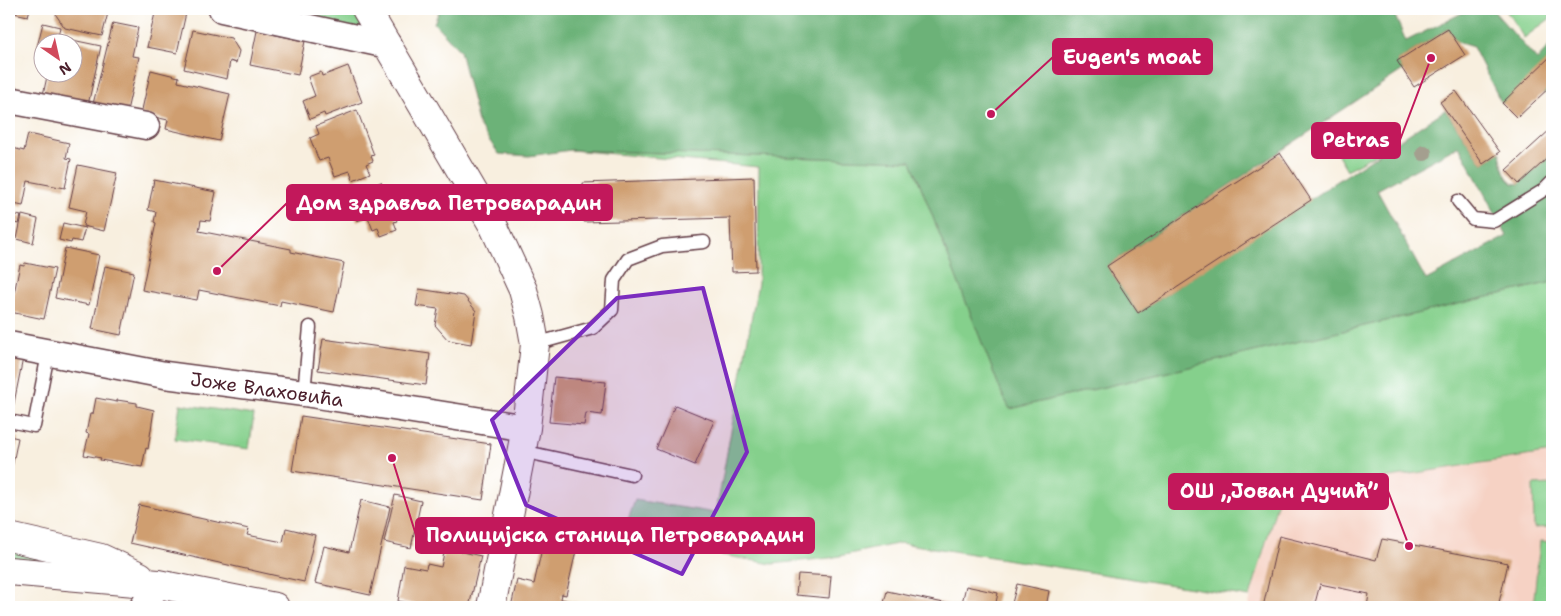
<svg xmlns="http://www.w3.org/2000/svg" width="1561" height="616" font-family="'Shantell Sans',sans-serif">
	<rect width="100%" height="100%" fill="#fff"/>
	<filter id="ink" filterUnits="userSpaceOnUse"><feTurbulence type="fractalNoise" baseFrequency=".02" numOctaves="2"/><feDisplacementMap in="SourceGraphic" scale="10" xChannelSelector="R" yChannelSelector="G"/><feConvolveMatrix kernelMatrix="1 2 1 2 8 2 1 2 1" color-interpolation-filters="sRGB"/></filter>
	<filter id="wash" filterUnits="userSpaceOnUse"><feTurbulence type="fractalNoise" baseFrequency=".0096" numOctaves="4" result="noise"/><feDisplacementMap in="SourceGraphic" scale="20" xChannelSelector="R" yChannelSelector="G"/><feGaussianBlur stdDeviation="1.12" result="paint"/><feColorMatrix in="noise" values="0 0 0 0 0 0 0 0 0 0 0 0 0 0 0 0 0 1.4 0 .05"/><feComposite in="paint" operator="in"/></filter>
	<g filter="url(#wash)">
		<rect width="100%" height="100%" fill="#f8efdf"/>
		<path fill="#f6d2c4" d="M1552 452V607H1248L1280 494Z"/>
		<g fill="#85d08c" stroke="#68785c">
			<path d="M238 9H352L369 37Z"/>
			<path d="M1505 9H1552V17L1524 38Z"/>
			<path d="M1372 124 1386 148 1347 170 1333 146Z"/>
			<path d="M571 150 911 161 1002 394 1010 409 1552 282V452L1280 494 1250 597 901 543 830 558 772 564 622 537 635 500 716 513 758 283 759 167Z"/>
			<path d="M180 404 254 415 249 449 175 439Z"/>
			<path d="M1552 484V527L1534 528 1533 485Z"/>
			<path d="M1540 541 1552 542V607H1533Z"/>
			<path d="M9 549 69 562 9 563Z"/>
		</g>
		<path fill="#6cb278" stroke="#5b6852" fill-rule="evenodd" d="M440 9H1392L1406 41 1470 9H1492L1537 60 1552 43V93L1516 94 1502 104 1473 47 1457 42 1448 29 1397 61 1403 70 1107 266 1138 313 1445 110 1483 164 1500 152C1502 164 1503 175 1512 183L1519 184 1552 154V282L1010 409 1002 394 911 161 571 150 529 156 499 154 479 126 460 51 434 23ZM1459 146 1507 236 1426 280 1377 190Z"/>
		<g id="blocks">
			<g fill="#cf9e6f">
				<path d="M9 9H30L28 16 9 12Z"/>
				<path d="M58 9H109L102 36 65 28 56 15Z"/>
				<path d="M156 9H179L178 12 186 13 177 53 147 47Z"/>
				<path d="M43 23 60 27 58 37 101 46 88 105 43 95 48 72H72V42H42V49L37 47Z"/>
				<path d="M113 23 138 28 132 56 139 57 127 111 93 104Z"/>
				<path d="M1448 29 1465 55 1414 87 1397 61Z"/>
				<path d="M193 30 231 38 239 51 236 63 230 61 227 79 184 69Z"/>
				<path d="M257 31 305 41 298 75 250 65Z"/>
				<path d="M1552 55V85L1517 118 1502 103Z"/>
				<path d="M348 66 362 102 325 116 324 113 310 119 303 101 315 96 308 77 321 72 322 76Z"/>
				<path d="M151 70 179 77 178 82 230 94 219 141 166 129 168 120 141 114Z"/>
				<path d="M1456 91 1500 152 1483 164 1440 102Z"/>
				<path d="M357 110 374 155 371 156 373 161 366 164 370 173 353 180 350 171 335 176 328 158 319 161 310 138 319 134 316 126Z"/>
				<path d="M1552 128V154L1519 184 1506 170Z"/>
				<path d="M28 134 69 143 66 158 71 159 65 188 28 181 23 206 9 203V147L24 151Z"/>
				<path d="M1280 153 1311 200 1138 313 1107 266Z"/>
				<path d="M78 165 117 173 104 231 83 226 86 211 69 207Z"/>
				<path d="M754 177 756 271 732 272 730 218 584 222 583 183Z"/>
				<path d="M154 180 216 192 210 221 201 220 199 231 291 249V252L344 263 334 312 281 301 280 306 199 290 197 300 142 290 156 223 154 222 156 212 148 210Z"/>
				<path d="M381 182 397 221 394 222 397 230 381 236 378 228 373 230 368 217 357 221 350 201 360 197 358 192Z"/>
				<path d="M9 213 21 216 19 224 9 222Z"/>
				<path d="M22 215 38 219 33 243 17 239Z"/>
				<path d="M63 223 85 228 81 242 72 240 71 243 59 240Z"/>
				<path d="M65 248 99 255 89 305 55 298Z"/>
				<path d="M25 263 55 269 44 319 10 312 20 265 24 266Z"/>
				<path d="M105 266 134 272 121 335 92 329Z"/>
				<path d="M419 289 464 296 476 311 471 344 448 340 435 325 438 309 416 306Z"/>
				<path d="M323 339 430 354 426 385 318 370Z"/>
				<path d="M9 356 23 358 12 413 9 412Z"/>
				<path d="M554 377 606 382 602 415 586 413 584 425 549 422Z"/>
				<path d="M96 398 117 402V400L137 403V406L154 410 148 449 146 448 142 467 100 460 101 458 84 455 89 434 86 433 90 414H93Z"/>
				<path d="M675 405 714 421 695 465 656 449Z"/>
				<path d="M301 416 491 444 483 500 292 471Z"/>
				<path d="M9 436 18 438 10 478H9Z"/>
				<path d="M395 495 421 501 411 548 384 542Z"/>
				<path d="M361 500 390 507 370 595 315 583 324 546 349 552Z"/>
				<path d="M139 505 249 529 247 535 283 542 286 528 315 535 304 582 130 543Z"/>
				<path d="M532 522 580 533 566 595 562 594 561 599 596 607H511L517 580 534 584 543 544 527 540Z"/>
				<path d="M1279 536 1376 560 1382 539 1508 563 1498 607H1367L1369 594 1320 584 1314 607H1263Z"/>
				<path d="M445 548 481 556 469 607H419V605L398 601 404 565 426 569 427 564 441 567Z"/>
				<path d="M798 574 831 576 829 598 796 595Z"/>
				<path d="M1017 584 1049 591 1046 607H1011Z"/>
				<path d="M966 586 998 593 995 607H961Z"/>
				<path d="M887 591 958 606 957 607H883Z"/>
			</g>
		</g>
	</g>
	<g filter="url(#ink)">
		<use href="#blocks" fill-opacity="0" stroke="#643e46" stroke-width="1"/>
		<g fill="none" stroke-linecap="round" stroke-linejoin="round">
			<defs>
				<g id="lane">
					<path d="M1458 201 1473 219 1494 221 1544 190 1552 182"/>
					<path d="M535 344 593 328 612 310 614 280 628 259 662 246 704 242"/>
					<path d="M304 393 310 327"/>
					<path d="M9 421 34 426 48 354"/>
					<path d="M522 451 632 475"/>
				</g>
				<g id="street">
					<path d="M222 9 388 45"/>
					<path d="M9 100 146 126"/>
					<path d="M9 345 165 375 304 393 526 428"/>
					<path d="M143 607 158 584"/>
				</g>
				<g id="secondary">
					<path d="M366 9 494 227 523 290 530 316 535 344 526 428 491 607"/>
					<path d="M9 537 101 558 140 576"/>
					<path d="M9 571 158 584 275 607"/>
				</g>
			</defs>
			<use href="#lane" stroke="#643e46" stroke-width="15"/>
			<use href="#street" stroke="#643e46" stroke-width="29"/>
			<use href="#secondary" stroke="#643e46" stroke-width="30"/>
			<use href="#lane" stroke="#fff" stroke-width="12"/>
			<use href="#street" stroke="#fff" stroke-width="26"/>
			<use href="#secondary" stroke="#fff" stroke-width="28"/>
		</g>
		<circle fill="#a49f8f" cx="1424" cy="153" r="8"/>
	</g>
	<path fill="#7b2cbf" fill-opacity="0.2" stroke="#7b2cbf" stroke-width="4" stroke-linejoin="round" d="M703 288 747 452 682 574 526 505 492 420 617 298Z"/>
	<g text-anchor="middle" stroke-width="4.5" stroke-linejoin="round" paint-order="stroke">
		<g font-size="19" fill="#4a1f2b" stroke="#fff">
			<text transform="translate(267 389) rotate(8)" y="7">Јоже Влаховића</text>
		</g>
	</g>
	<path fill="none" stroke="#c2185b" stroke-width="2" d="M991 114L1053 57M1431 58L1400 140M217 271L287 203M1409 546L1388 491M392 458L416 535"/>
	<g fill="#c2185b" stroke="#fff" stroke-width="2">
		<circle cx="991" cy="114" r="5"/>
		<circle cx="1431" cy="58" r="5"/>
		<circle cx="217" cy="271" r="5"/>
		<circle cx="1409" cy="546" r="5"/>
		<circle cx="392" cy="458" r="5"/>
	</g>
	<g fill="#c2185b" stroke="#c2185b" stroke-width="2">
		<rect x="1053" y="39" width="159" height="35" rx="5"/>
		<rect x="1312" y="123" width="88" height="35" rx="5"/>
		<rect x="287" y="185" width="325" height="35" rx="5"/>
		<rect x="1169" y="474" width="219" height="35" rx="5"/>
		<rect x="416" y="518" width="398" height="35" rx="5"/>
	</g>
	<g font-size="20" text-anchor="middle" font-weight="bold" fill="#fff">
		<text x="1132" y="64">Eugen's moat</text>
		<text x="1356" y="147">Petras</text>
		<text x="449" y="210">Дом здравља Петроварадин</text>
		<text x="1279" y="498">ОШ „Јован Дучић”</text>
		<text x="615" y="542">Полицијска станица Петроварадин</text>
	</g>
	<rect width="1561" height="616" fill="none" stroke="#fff" stroke-width="30"/>
	<g transform="translate(58 58) rotate(146)"><circle r="24" fill="#ffffff" stroke="#b7a5aa"/>
	<path d="M0-4L9 19L0 12L-9 19Z" fill="#d1495b"/>
	<text y="-8" font-size="14" font-weight="bold" text-anchor="middle" fill="#4a1f2b">N</text>
	</g>
</svg>
